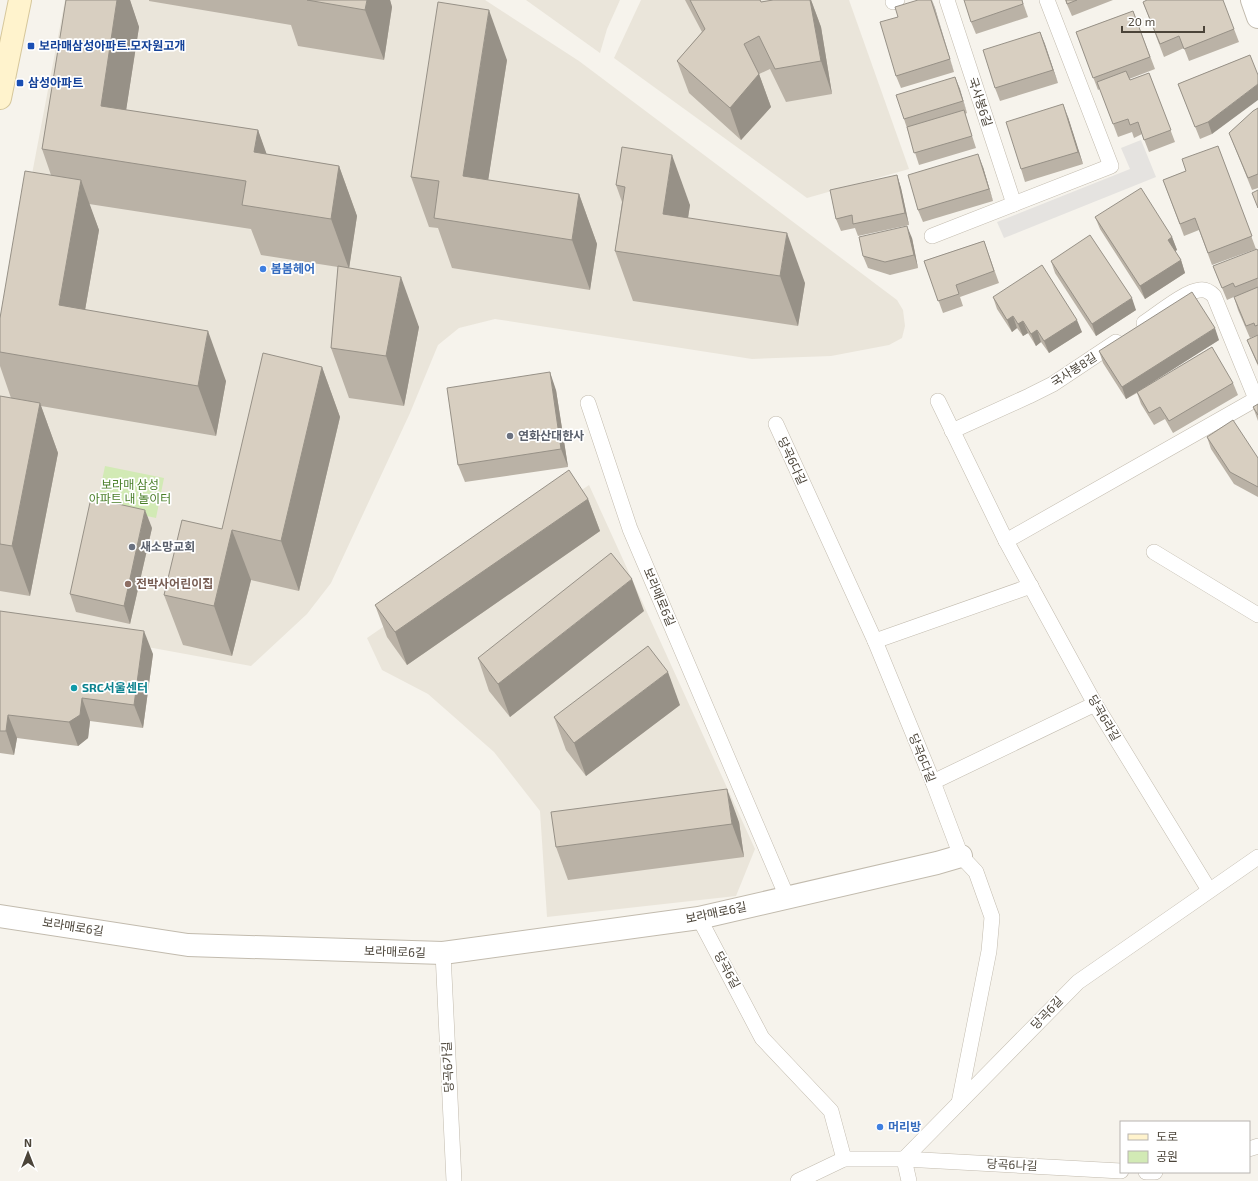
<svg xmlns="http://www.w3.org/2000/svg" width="1258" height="1181" font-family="'Exo 2','Noto Sans KR',sans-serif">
	<rect width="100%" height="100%" fill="#f6f3ec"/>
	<g fill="#eae5da">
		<path d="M65 0H485L579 61 897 300 903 310 905 326 902 338 889 345 831 356 752 359 495 319 459 328 438 345 410 413 331 583 307 614 251 666 0 620V343Z"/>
		<path d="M526 0H620L607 29 600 53Z"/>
		<path d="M641 0H849L909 169 807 198 614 58Z"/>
		<path d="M589 485 755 849 736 896 547 917 540 811 494 752 428 694 382 670 367 638Z"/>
	</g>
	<path fill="#d2eab5" d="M105 466 164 478 156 518 97 505Z"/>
	<path fill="#e5e3e0" d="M1141 140 1156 177 1004 238 997 222 1130 169 1121 148Z"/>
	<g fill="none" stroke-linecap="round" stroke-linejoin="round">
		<defs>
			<g id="lane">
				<path d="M947 0 1014 204"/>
				<path d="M893 2 897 0"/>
				<path d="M932 236 1111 166 1047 0"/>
				<path d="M1144 323C1156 315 1187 290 1200 290 1206 289 1210 292 1214 296L1256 399"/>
				<path d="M938 401 1006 541 1095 704 1209 890"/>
				<path d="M588 403 630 529 787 897"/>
				<path d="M776 424 875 641 933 782 961 856 976 872 992 917 989 951 959 1103"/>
				<path d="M952 431 1029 396 1053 384 1116 342"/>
				<path d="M1006 541 1258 398"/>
				<path d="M1154 552 1258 615"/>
				<path d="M875 641 1031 586"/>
				<path d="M933 782 1095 704"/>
				<path d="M699 918 762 1038 831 1111 844 1159"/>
				<path d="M443 953 454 1181"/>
				<path d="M1249 1149 1258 1146"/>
				<path d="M904 1159 1078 982 1258 857"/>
				<path d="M904 1159 909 1181"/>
				<path d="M1146 1172H1155"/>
				<path d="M798 1181 844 1159H904L1121 1171"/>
			</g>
			<g id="street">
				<path d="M1252 0 1258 17"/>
				<path d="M0 916 188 945 443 953 699 918 937 863 961 856"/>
			</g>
			<path id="secondary" d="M0 98 20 0"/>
		</defs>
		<use href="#lane" stroke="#c2bbae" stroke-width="16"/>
		<use href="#street" stroke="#c2bbae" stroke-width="24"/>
		<use href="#secondary" stroke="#d6c79b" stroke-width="24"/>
		<use href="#lane" stroke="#fff" stroke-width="15"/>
		<use href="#street" stroke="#fff" stroke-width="22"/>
		<use href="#secondary" stroke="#fff3cd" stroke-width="22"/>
	</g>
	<g fill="#bab2a6">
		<path d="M66 0H130L139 27 126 110 258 130 266 154 339 166 357 216 349 268 419 327 404 406 349 398 331 348 338 267 261 255 251 229 89 204 99 230 85 310 226 381 216 436 41 406 58 453 30 596 0 591V396L11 398 0 366V318L51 175 42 149Z"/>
		<path d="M149 0H390L392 7 384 60 298 46 291 25 149 1Z"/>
		<path d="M685 0H760L761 2 773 0H811L821 27 832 94 786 102 770 69 759 74 771 107 741 140 689 93 677 61 702 32Z"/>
		<path d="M932 0 954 72 901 88 896 76 898 17Z"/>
		<path d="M1022 0 1028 17 976 34 971 22Z"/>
		<path d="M1065 0H1113L1072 16Z"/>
		<path d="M1143 2 1234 29 1239 42 1189 61 1184 48 1164 57Z"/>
		<path d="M1133 11 1155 69 1129 79 1130 80 1149 73 1175 142 1149 152 1142 134 1134 138 1132 132 1118 137 1100 89 1098 90 1076 32Z"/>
		<path d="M1040 32 1058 83 1000 101 995 88Z"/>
		<path d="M1250 55 1212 134 1200 139 1178 84Z"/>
		<path d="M507 60 488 180 579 194 597 244 590 290 452 268 438 228 429 227 411 177Z"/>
		<path d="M955 77 967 113 965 114 976 148 919 165 904 119Z"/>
		<path d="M1258 108V188L1252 190 1229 133Z"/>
		<path d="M1068 117 1083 164 1025 182 1021 169Z"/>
		<path d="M1218 146 1256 249 1212 265 1199 230 1184 236 1163 180 1186 171Z"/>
		<path d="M622 147 690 205 688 218 805 283 798 326 633 301 615 251 622 202 616 185Z"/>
		<path d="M983 167 993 201 923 222 918 210Z"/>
		<path d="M897 175 901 188 909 225 858 236 855 228 841 231 836 219Z"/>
		<path d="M1095 217 1172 237 1177 250 1175 251 1181 260 1185 273 1145 299 1100 229Z"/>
		<path d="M912 238 918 268 890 275 868 268 863 256Z"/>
		<path d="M984 241 999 283 960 297 963 306 943 313 924 261Z"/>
		<path d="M1258 251V335L1250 338 1238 310 1234 297 1238 295 1227 300 1213 266Z"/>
		<path d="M1051 261 1136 310 1096 336 1055 273Z"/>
		<path d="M993 297 1082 332 1049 353 1041 342 1036 346 1028 333 1023 336 1017 328 1012 332 997 309Z"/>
		<path d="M1258 335V366L1252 352 1247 340Z"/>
		<path d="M1219 340 1153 382 1233 383 1238 395 1173 433 1165 419 1154 425 1141 404 1137 393 1126 399 1103 363 1099 351Z"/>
		<path d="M322 367 340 417 299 591 251 580 232 656 183 645 164 595 222 529Z"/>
		<path d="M556 390 568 467 465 482 458 465Z"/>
		<path d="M1258 404V421L1253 407Z"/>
		<path d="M1207 437 1258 458V497L1234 484 1211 449Z"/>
		<path d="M588 499 600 531 407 665 387 637 375 605Z"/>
		<path d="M152 528 130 624 76 612 70 594Z"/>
		<path d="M0 611 153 654 143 728 90 721 88 738 78 746 17 738 14 755 0 753Z"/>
		<path d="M644 611 510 717 489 691 478 658Z"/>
		<path d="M680 705 586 776 566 750 554 717Z"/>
		<path d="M739 822 744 857 568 880 556 847Z"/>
	</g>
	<g fill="#979187">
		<path d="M117 0H130L139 27 119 156 101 106Z"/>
		<path d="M367 0H390L392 7 384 60 365 10Z"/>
		<path d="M810 0H811L821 27 832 94 821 61Z"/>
		<path d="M932 0 935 8 954 72 950 59Z"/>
		<path d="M489 10 507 60 481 226 463 176Z"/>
		<path d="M1040 32 1045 44 1058 83 1053 70Z"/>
		<path d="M759 74 771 107 741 140 730 108Z"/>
		<path d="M955 77 960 89 967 113Z"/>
		<path d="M1258 84V100L1212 134 1208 122Z"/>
		<path d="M1063 104 1068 117 1083 164 1078 152Z"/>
		<path d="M258 130 276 180 254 152Z"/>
		<path d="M978 154 983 167 993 201 989 189Z"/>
		<path d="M672 155 690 205 681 261 663 214Z"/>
		<path d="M339 166 357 216 349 269 331 219Z"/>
		<path d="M897 175 901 188 909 225 905 213Z"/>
		<path d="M81 180 99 230 77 356 59 305Z"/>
		<path d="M579 194 597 244 590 290 572 240Z"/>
		<path d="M907 226 912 238 918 268 914 255Z"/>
		<path d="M787 233 805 283 798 326 780 276Z"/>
		<path d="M1172 237 1177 250 1172 253 1168 240Z"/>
		<path d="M1181 260 1185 273 1145 299 1140 286Z"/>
		<path d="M401 277 419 327 404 406 386 356Z"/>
		<path d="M1132 298 1136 310 1096 336 1092 324Z"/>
		<path d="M1013 316 1017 328 1012 332 1007 320Z"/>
		<path d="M1077 320 1082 332 1049 353 1044 341Z"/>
		<path d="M1023 321 1028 333 1023 336 1018 324Z"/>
		<path d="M1215 328 1219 340 1126 399 1122 387Z"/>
		<path d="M1037 330 1041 342 1036 346 1031 334Z"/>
		<path d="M208 331 226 381 216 436 198 386Z"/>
		<path d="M322 367 340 417 299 591 281 541Z"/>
		<path d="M550 372 556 390 568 467 561 449Z"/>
		<path d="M40 403 58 453 30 596 12 546Z"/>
		<path d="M588 499 600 531 407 665 395 632Z"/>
		<path d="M145 510 152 528 130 624 124 606Z"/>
		<path d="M232 530 251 580 232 656 214 606Z"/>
		<path d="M632 579 644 611 510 717 498 684Z"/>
		<path d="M144 631 153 654 143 728 134 705Z"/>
		<path d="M668 672 680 705 586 776 574 743Z"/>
		<path d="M82 698 90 721 88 738 78 746 69 722Z"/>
		<path d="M8 715 17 738 14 755 6 731Z"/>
		<path d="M727 789 739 822 744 857 732 824Z"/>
	</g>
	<g fill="#d8cfc1" stroke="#979187">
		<path d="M66 0H117L101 106 258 130 254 152 339 166 331 219 242 205 246 181 42 149Z"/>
		<path d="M307 0H367L365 10Z"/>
		<path d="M690 0H760L761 2 773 0H810L821 61 775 69 759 36 744 44 759 74 730 108 677 61 705 29Z"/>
		<path d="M918 0H931L950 59 896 76 880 22 898 17 895 7Z"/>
		<path d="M964 0H1022L1023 4 971 22Z"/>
		<path d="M1066 0H1077L1067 4Z"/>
		<path d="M1147 0H1223L1234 29 1184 49 1179 36 1160 44 1143 2Z"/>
		<path d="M438 2 489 10 463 176 579 194 572 240 434 218 439 181 411 177Z"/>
		<path d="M1133 11 1150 57 1093 78 1076 32Z"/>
		<path d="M1040 32 1053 70 995 88 983 50Z"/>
		<path d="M1250 55 1258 75V84L1208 122 1195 127 1178 84Z"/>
		<path d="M1126 71 1130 80 1149 73 1171 130 1144 140 1138 122 1130 125 1128 119 1113 124 1097 82Z"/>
		<path d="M955 77 963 101 904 119 896 95Z"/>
		<path d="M1063 104 1078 152 1021 169 1006 122Z"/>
		<path d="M1258 108V174L1248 178 1229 133 1253 111Z"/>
		<path d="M964 110 972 136 914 153 907 127Z"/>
		<path d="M1218 146 1252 236 1208 253 1195 218 1180 224 1163 180 1186 171 1182 159Z"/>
		<path d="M622 147 672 155 663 214 787 233 780 276 615 251 625 187 616 185Z"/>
		<path d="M978 154 989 189 918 210 908 175Z"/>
		<path d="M25 171 81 180 59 305 208 331 198 386 0 352V318Z"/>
		<path d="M897 175 905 213 853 224 852 215 836 219 830 190Z"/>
		<path d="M1141 188 1172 237 1168 240 1181 260 1140 286 1095 217Z"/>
		<path d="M1258 190V208L1252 193Z"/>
		<path d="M907 226 914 255 885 262 863 256 859 237Z"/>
		<path d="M1090 235 1132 298 1092 324 1051 261Z"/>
		<path d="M984 241 994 271 956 285 959 294 938 301 924 261Z"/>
		<path d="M1257 249 1258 251V278L1235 287 1233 283 1222 288 1213 266Z"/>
		<path d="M1042 265 1077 320 1044 341 1037 330 1031 334 1023 321 1018 324 1013 316 1007 320 993 297Z"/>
		<path d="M338 266 401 277 386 356 331 348Z"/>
		<path d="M1258 287V325L1255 326 1254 323 1246 326 1234 297Z"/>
		<path d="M1192 292 1215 328 1122 387 1099 351Z"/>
		<path d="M1258 335V364L1247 340Z"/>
		<path d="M1212 347 1233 383 1169 421 1160 407 1149 413 1137 392Z"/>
		<path d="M263 353 322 367 281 541 232 530 214 606 164 595 182 520 222 529Z"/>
		<path d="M550 372 561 449 458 465 447 388Z"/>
		<path d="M0 396 40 403 12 546 0 544Z"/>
		<path d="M1258 404V415L1253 407Z"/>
		<path d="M1233 420 1258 458V487L1230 472 1207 437Z"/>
		<path d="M569 470 588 499 395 632 375 605Z"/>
		<path d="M91 498 145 510 124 606 70 594Z"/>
		<path d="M611 553 632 579 498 684 478 658Z"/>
		<path d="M0 611 144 631 134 705 82 698 80 715 69 722 8 715 6 731H0Z"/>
		<path d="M648 646 668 672 574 743 554 717Z"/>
		<path d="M727 789 732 824 556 847 551 812Z"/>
	</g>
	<g fill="#1a4fb4" stroke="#fff" stroke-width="1.5">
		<rect x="27" y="42" width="8" height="8" rx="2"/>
		<rect x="16" y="79" width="8" height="8" rx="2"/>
	</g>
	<g fill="#3f7fe0" stroke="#fff" stroke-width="1.5">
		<circle cx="263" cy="269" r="4"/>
		<circle cx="880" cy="1127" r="4"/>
	</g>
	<g fill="#6b7280" stroke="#fff" stroke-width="1.5">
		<circle cx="510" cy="436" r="4"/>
		<circle cx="132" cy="547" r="4"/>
	</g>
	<circle fill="#8d6e63" stroke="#fff" stroke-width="1.5" cx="128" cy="584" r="4"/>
	<circle fill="#0f9aa8" stroke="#fff" stroke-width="1.5" cx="74" cy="688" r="4"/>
	<g text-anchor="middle" stroke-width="3.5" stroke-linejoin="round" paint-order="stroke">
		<g font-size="12" font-weight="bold" fill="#164399" stroke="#fff" text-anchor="start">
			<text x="39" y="50">보라매삼성아파트.모자원고개</text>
			<text x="28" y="87">삼성아파트</text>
		</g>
		<g font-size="12" fill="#4b4439" stroke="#fff">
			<text transform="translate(980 102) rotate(72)" y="4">국사봉6길</text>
			<text transform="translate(1074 370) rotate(-33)" y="4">국사봉8길</text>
			<text transform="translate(792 461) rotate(65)" y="4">당곡6다길</text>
			<text transform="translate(659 597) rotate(67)" y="4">보라매로6길</text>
			<text transform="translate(1104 718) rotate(60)" y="4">당곡6라길</text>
			<text transform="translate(922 758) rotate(68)" y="4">당곡6다길</text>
			<text transform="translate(716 913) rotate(-12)" y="4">보라매로6길</text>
			<text transform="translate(73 927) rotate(9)" y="4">보라매로6길</text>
			<text transform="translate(395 952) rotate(2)" y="4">보라매로6길</text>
			<text transform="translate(727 970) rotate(62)" y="4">당곡6길</text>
			<text transform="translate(1047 1013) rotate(-46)" y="4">당곡6길</text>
			<text transform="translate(448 1067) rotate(-93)" y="4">당곡6가길</text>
			<text transform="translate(1012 1165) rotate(3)" y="4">당곡6나길</text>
		</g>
		<g font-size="12" font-weight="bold" fill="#366cbe" stroke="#fff" text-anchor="start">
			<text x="271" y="273">봄봄헤어</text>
			<text x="888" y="1131">머리방</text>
		</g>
		<g font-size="12" font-weight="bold" fill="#5b616d" stroke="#fff" text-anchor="start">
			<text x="518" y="440">연화산대한사</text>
			<text x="140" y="551">새소망교회</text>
		</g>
		<g font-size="12" fill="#4a7f2a" stroke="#fff">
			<text x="130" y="489">보라매 삼성<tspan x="130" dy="14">아파트 내 놀이터</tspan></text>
		</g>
		<g font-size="12" font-weight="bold" fill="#785e54" stroke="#fff" text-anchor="start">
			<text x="136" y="588">전박사어린이집</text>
		</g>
		<g font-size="12" font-weight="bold" fill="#0d838f" stroke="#fff" text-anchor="start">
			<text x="82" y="692">SRC서울센터</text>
		</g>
	</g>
	<rect x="1120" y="1121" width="130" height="52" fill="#ffffff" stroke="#b7b4b0"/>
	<rect x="1128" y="1134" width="20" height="6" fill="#fff3cd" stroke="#b7b4b0"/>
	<text x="1156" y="1141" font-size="12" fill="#4b4439">도로</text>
	<rect x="1128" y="1151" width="20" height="12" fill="#d2eab5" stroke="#b7b4b0"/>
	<text x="1156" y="1161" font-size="12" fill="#4b4439">공원</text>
	<g transform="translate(28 1153)" stroke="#ffffff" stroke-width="3" paint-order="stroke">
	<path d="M0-3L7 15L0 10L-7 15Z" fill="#4b4439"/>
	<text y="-6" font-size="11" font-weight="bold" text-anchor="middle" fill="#4b4439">N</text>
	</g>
	<path d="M1122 26v6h82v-6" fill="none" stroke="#4b4439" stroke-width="2"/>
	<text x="1128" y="26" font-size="12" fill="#4b4439" stroke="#ffffff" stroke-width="3" paint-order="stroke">20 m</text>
</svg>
